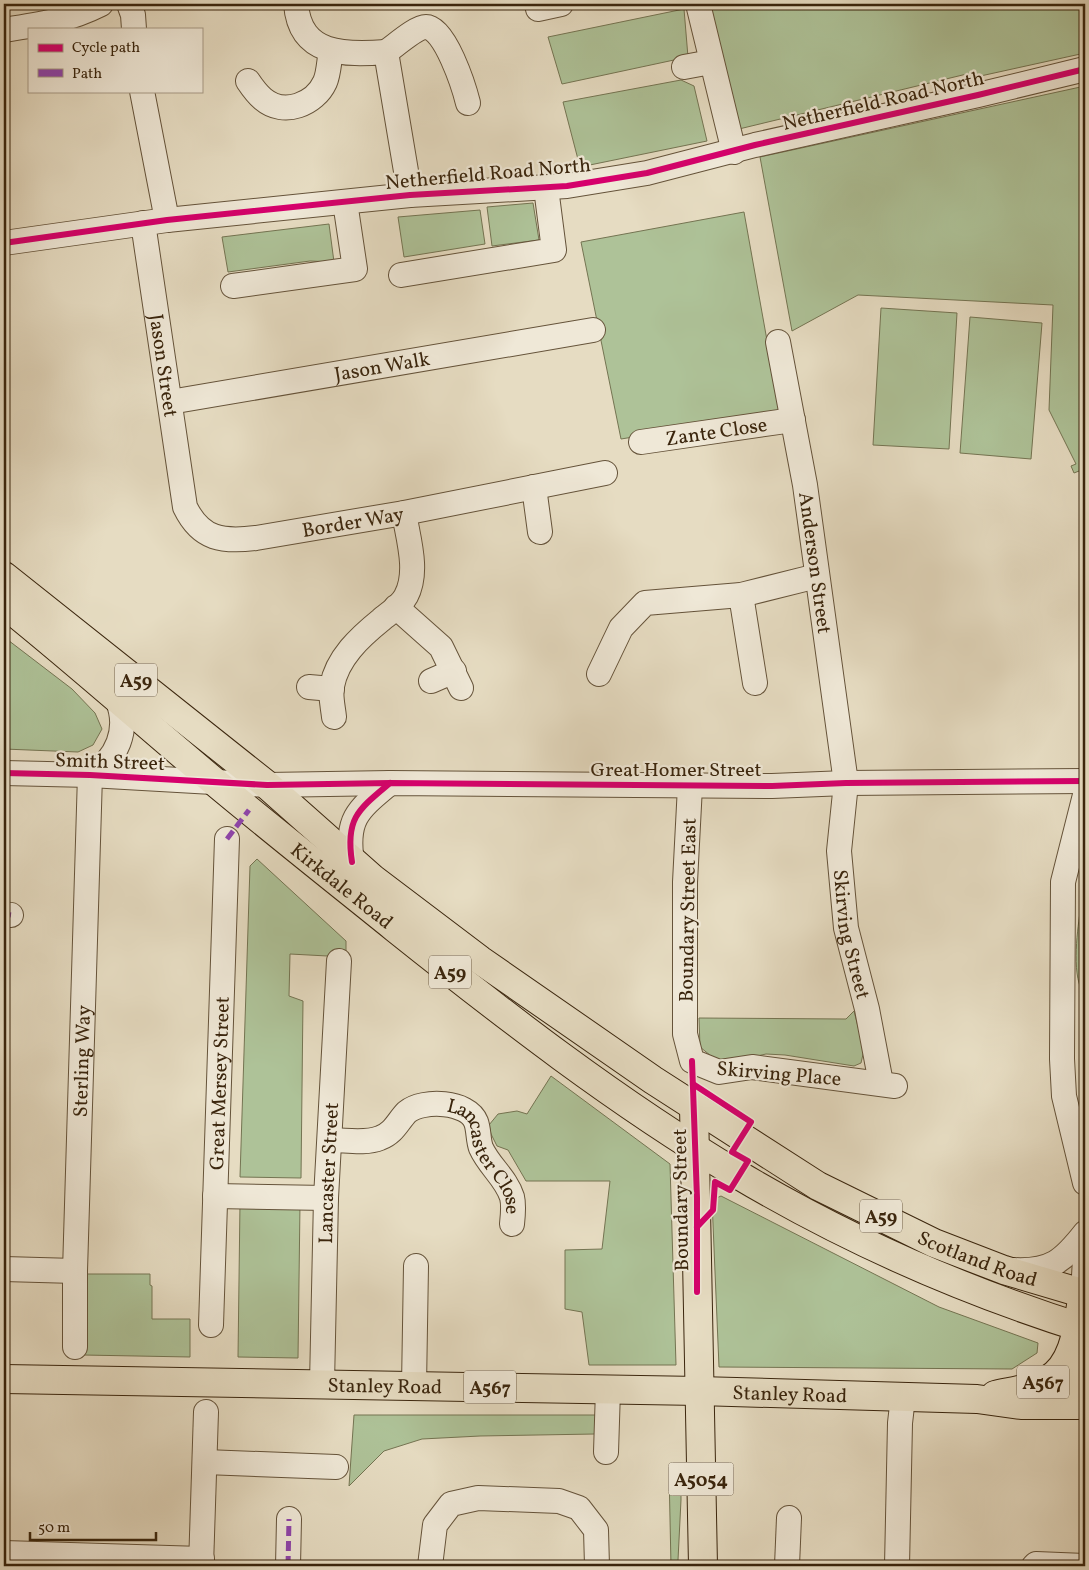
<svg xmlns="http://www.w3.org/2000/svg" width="1089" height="1570" font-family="Vollkorn,serif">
	<rect width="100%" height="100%" fill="#e6dcc2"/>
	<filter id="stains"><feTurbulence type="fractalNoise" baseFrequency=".004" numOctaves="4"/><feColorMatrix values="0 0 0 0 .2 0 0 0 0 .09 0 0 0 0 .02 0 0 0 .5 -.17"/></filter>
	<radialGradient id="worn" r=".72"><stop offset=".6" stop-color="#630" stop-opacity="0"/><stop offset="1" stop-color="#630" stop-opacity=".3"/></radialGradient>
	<g fill="#aec298" stroke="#747452">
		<path d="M709 4H1085V53L976 77 975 72 739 129Z"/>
		<path d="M684 9 688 57 562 84 548 37Z"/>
		<path d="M681 80 694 86 707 141 580 167 563 102Z"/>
		<path d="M1085 86V482L1079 471 1074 473 1071 466 1076 464 1049 410 1053 305 858 295 792 331 760 157Z"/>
		<path d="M533 203 539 240 492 246 487 207Z"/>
		<path d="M480 210 485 244 404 257 398 217Z"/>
		<path d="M744 212 780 413 621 439 581 242Z"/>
		<path d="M329 224 334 262 310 261 228 272 222 237Z"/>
		<path d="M881 308 957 313 949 449 873 445Z"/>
		<path d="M970 317 1042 323 1031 459 960 453Z"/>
		<path d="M4 637 72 689 95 713 102 729 93 745 78 752 4 749Z"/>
		<path d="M257 859 346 941V957L290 954 289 996 303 1001 301 1178 240 1177 250 866Z"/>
		<path d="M1085 908V996C1071 978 1077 934 1080 912Z"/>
		<path d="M854 1011 864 1050 861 1063 854 1066 785 1055 766 1054 744 1059 716 1060 700 1047 699 1018 846 1019Z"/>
		<path d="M551 1076 670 1164 676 1365H589L582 1312 565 1309V1250L602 1249 610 1181H526L508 1150 497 1146 491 1134 489 1125 498 1114 517 1111 527 1114Z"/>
		<path d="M721 1196 939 1307 1038 1343 1037 1353 1012 1369 719 1367 712 1200Z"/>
		<path d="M240 1203 300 1204 298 1358 238 1357Z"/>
		<path d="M85 1274H150V1285L152 1286V1319H190V1357L83 1355Z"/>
		<path d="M354 1415H596L595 1434 480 1436 422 1439 384 1451 349 1486Z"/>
		<path d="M669 1471 681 1472V1500L678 1560 679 1566H671Z"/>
	</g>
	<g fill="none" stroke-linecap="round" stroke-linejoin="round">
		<defs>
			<g id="minor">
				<path d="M129 4 133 15 134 29"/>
				<path d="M296 4C300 56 345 55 386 52L410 195"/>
				<path d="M537 4 538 9 561 4"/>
				<path d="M698 4 734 152"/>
				<path d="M4 30C41 24 67 21 101 4"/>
				<path d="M386 52C395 46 416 27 426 27 445 27 464 87 468 103"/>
				<path d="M684 67 711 62"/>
				<path d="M248 81C252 87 257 94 263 99 284 117 315 104 325 82 329 73 329 60 331 51"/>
				<path d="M142 91 167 220"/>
				<path id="s1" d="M143 223 185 507C201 540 223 542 256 538L404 513 605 473"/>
				<path d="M4 243 167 220 410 195 567 186 647 173 755 145 978 95 1085 69"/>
				<path d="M401 275 554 250 546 188"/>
				<path d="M233 286 355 269 345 202"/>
				<path id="s2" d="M778 342 805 485 846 783 839 851 846 928 867 1009 881 1083"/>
				<path id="s3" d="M170 402 593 330"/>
				<path id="s4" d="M641 442 793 420"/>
				<path d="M534 487 540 532"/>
				<path d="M741 595 755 683"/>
				<path d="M396 607 441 647 461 688"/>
				<path d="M599 674 621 628 645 603 741 595 817 576"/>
				<path d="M431 681 454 671"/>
				<path d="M309 687 332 689"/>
				<path d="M334 717C333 707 330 696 332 686 337 658 360 637 381 620 389 613 401 606 406 596 419 572 408 538 404 513"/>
				<path d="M4 773 90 775 267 785 390 783 772 786 846 783 1085 781"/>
				<path d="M690 786 685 882V1034L692 1061 719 1072 752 1067 895 1086"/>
				<path d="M1085 795 1063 882 1062 1059 1064 1096 1085 1183"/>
				<path d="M352 862C345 818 359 809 390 783"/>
				<path d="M4 914 11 915"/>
				<path id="s5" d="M331 1140C346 1140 365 1144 380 1138 394 1133 398 1121 407 1112 423 1099 468 1101 476 1122 479 1130 478 1140 481 1148 489 1166 506 1178 512 1197 514 1205 513 1215 512 1224"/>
				<path d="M215 1196 326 1198"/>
				<path d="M4 1269 75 1271"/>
				<path d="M1013 1270C1051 1272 1063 1261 1085 1233"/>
				<path d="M1083 1293 1085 1259"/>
				<path id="s6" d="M211 1325 227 839"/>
				<path id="s7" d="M75 1347V1271L90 775C117 760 130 729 117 699"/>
				<path id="s8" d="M322 1384 326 1198 339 961"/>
				<path d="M414 1386 416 1266"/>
				<path d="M606 1452 608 1390"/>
				<path d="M205 1462 336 1467"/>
				<path d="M4 1553 202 1559"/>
				<path d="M201 1566 206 1412"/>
				<path d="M288 1566 289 1519"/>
				<path d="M430 1566 435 1525 451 1504 478 1498 559 1501 579 1508 596 1530 597 1566"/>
				<path d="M787 1566 789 1518"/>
				<path d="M897 1566 900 1423 903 1397"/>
				<path d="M1034 1566 1036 1564 1085 1566"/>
			</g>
			<g id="major">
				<path d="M694 1106 703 1566"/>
				<path id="s9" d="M4 1379 699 1391 977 1399 1021 1405H1085"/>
				<path d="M995 1395C1012 1391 1032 1389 1047 1380 1076 1365 1078 1321 1083 1293"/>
				<path d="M1043 1405C1066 1395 1075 1388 1085 1365"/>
			</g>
			<g id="highway">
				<path id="s10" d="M4 576 267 785 373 879 480 960 653 1080 818 1186 934 1243 1004 1270 1085 1294"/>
				<path id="s11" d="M4 604C74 660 141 720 210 778 271 829 333 878 395 928 504 1015 616 1102 737 1174 846 1239 964 1291 1085 1329"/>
			</g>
		</defs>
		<use href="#minor" stroke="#65533a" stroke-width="26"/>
		<use href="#major" stroke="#3a250d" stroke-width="30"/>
		<use href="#highway" stroke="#3a250d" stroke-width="30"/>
		<use href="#minor" stroke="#efe8d7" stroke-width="24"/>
		<use href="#major" stroke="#e6dcc2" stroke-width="28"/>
		<use href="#highway" stroke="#e6dcc2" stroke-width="28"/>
		<g stroke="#8e44ad" stroke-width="5" stroke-dasharray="10 5" stroke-linecap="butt">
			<path d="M227 839 249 810"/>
			<path d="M4 914 11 915"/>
			<path d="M288 1566 289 1519"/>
		</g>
		<defs>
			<g id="cycleway">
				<path d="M4 243 167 220 410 195 567 186 647 173 755 145 978 95 1085 69"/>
				<path d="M4 773 90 775 267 785 390 783 772 786 846 783 1085 781"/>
				<path d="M352 862C345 818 359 809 390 783"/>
				<path d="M692 1061 697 1198V1292"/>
				<path d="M693 1084 751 1122 732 1152 748 1161 730 1190 715 1182 713 1210 697 1227"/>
			</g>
		</defs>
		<use href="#cycleway" stroke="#efe8d7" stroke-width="9"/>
		<use href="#cycleway" stroke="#d6006c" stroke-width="6"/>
	</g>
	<g text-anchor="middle" stroke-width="4.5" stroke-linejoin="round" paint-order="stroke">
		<g fill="#efe8d7" stroke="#70604a" stroke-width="1">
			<rect x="115" y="663.5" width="42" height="33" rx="4"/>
			<rect x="429" y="955.5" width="42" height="33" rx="4"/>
			<rect x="860" y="1199.5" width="42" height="33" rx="4"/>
			<rect x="1017" y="1365.5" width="52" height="33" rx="4"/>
			<rect x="464" y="1370.5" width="52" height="33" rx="4"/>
			<rect x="668.5" y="1462.5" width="65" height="33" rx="4"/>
		</g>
		<g font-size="19" font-weight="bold" fill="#3a250d">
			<text x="136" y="687">A59</text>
			<text x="450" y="979">A59</text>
			<text x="881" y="1223">A59</text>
			<text x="1043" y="1389">A567</text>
			<text x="490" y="1394">A567</text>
			<text x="701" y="1486">A5054</text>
		</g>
		<g font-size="20" fill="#3a250d" stroke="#efe8d7">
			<text transform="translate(883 100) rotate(-13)" y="7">Netherfield Road North</text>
			<text transform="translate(488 173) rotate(-5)" y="7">Netherfield Road North</text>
			<text dy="7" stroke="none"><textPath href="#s1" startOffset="144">Jason Street</textPath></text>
			<text dy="7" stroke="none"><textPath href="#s3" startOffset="215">Jason Walk</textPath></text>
			<text dy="7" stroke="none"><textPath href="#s4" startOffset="76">Zante Close</textPath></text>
			<text dy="7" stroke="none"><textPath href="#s1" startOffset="470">Border Way</textPath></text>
			<text dy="7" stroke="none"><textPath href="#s2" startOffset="224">Anderson Street</textPath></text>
			<text transform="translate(110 761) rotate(2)" y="7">Smith Street</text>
			<text x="676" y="776">Great Homer Street</text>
			<text dy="7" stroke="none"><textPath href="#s11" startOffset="440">Kirkdale Road</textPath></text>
			<text transform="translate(687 910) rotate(-89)" y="7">Boundary Street East</text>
			<text dy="7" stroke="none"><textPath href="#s2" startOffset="599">Skirving Street</textPath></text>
			<text dy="7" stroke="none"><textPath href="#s7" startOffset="286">Sterling Way</textPath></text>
			<text transform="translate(779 1073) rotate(5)" y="7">Skirving Place</text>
			<text dy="7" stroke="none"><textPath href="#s6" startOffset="242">Great Mersey Street</textPath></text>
			<text dy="7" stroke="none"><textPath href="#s5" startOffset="198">Lancaster Close</textPath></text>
			<text dy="7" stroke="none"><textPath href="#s8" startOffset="211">Lancaster Street</textPath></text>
			<text transform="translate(680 1200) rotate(-91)" y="7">Boundary Street</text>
			<text dy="7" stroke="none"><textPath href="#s10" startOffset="1194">Scotland Road</textPath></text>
			<text dy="7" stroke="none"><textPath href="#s9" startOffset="381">Stanley Road</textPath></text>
			<text dy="7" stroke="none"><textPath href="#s9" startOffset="786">Stanley Road</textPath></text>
		</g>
	</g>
	<rect width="1089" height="1570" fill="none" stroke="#e6dcc2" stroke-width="20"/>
	<rect x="5" y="5" width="1079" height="1560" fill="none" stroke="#3a250d" stroke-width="2.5"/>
	<rect x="10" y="10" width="1069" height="1550" fill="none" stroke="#3a250d"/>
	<rect x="28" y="28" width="175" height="65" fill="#efe8d7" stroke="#a79a86"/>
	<rect x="38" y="44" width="25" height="8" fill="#d6006c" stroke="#a79a86"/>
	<text x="72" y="52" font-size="15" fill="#3a250d">Cycle path</text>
	<rect x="38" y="69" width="25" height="8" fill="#8e44ad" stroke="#a79a86"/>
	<text x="72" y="78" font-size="15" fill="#3a250d">Path</text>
	<path d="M30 1532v8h126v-8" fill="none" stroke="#3a250d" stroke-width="2.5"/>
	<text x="38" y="1532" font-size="15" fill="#3a250d" stroke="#efe8d7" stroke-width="4" paint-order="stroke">50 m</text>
	<rect width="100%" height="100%" filter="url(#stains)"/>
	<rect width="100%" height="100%" fill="url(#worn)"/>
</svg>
